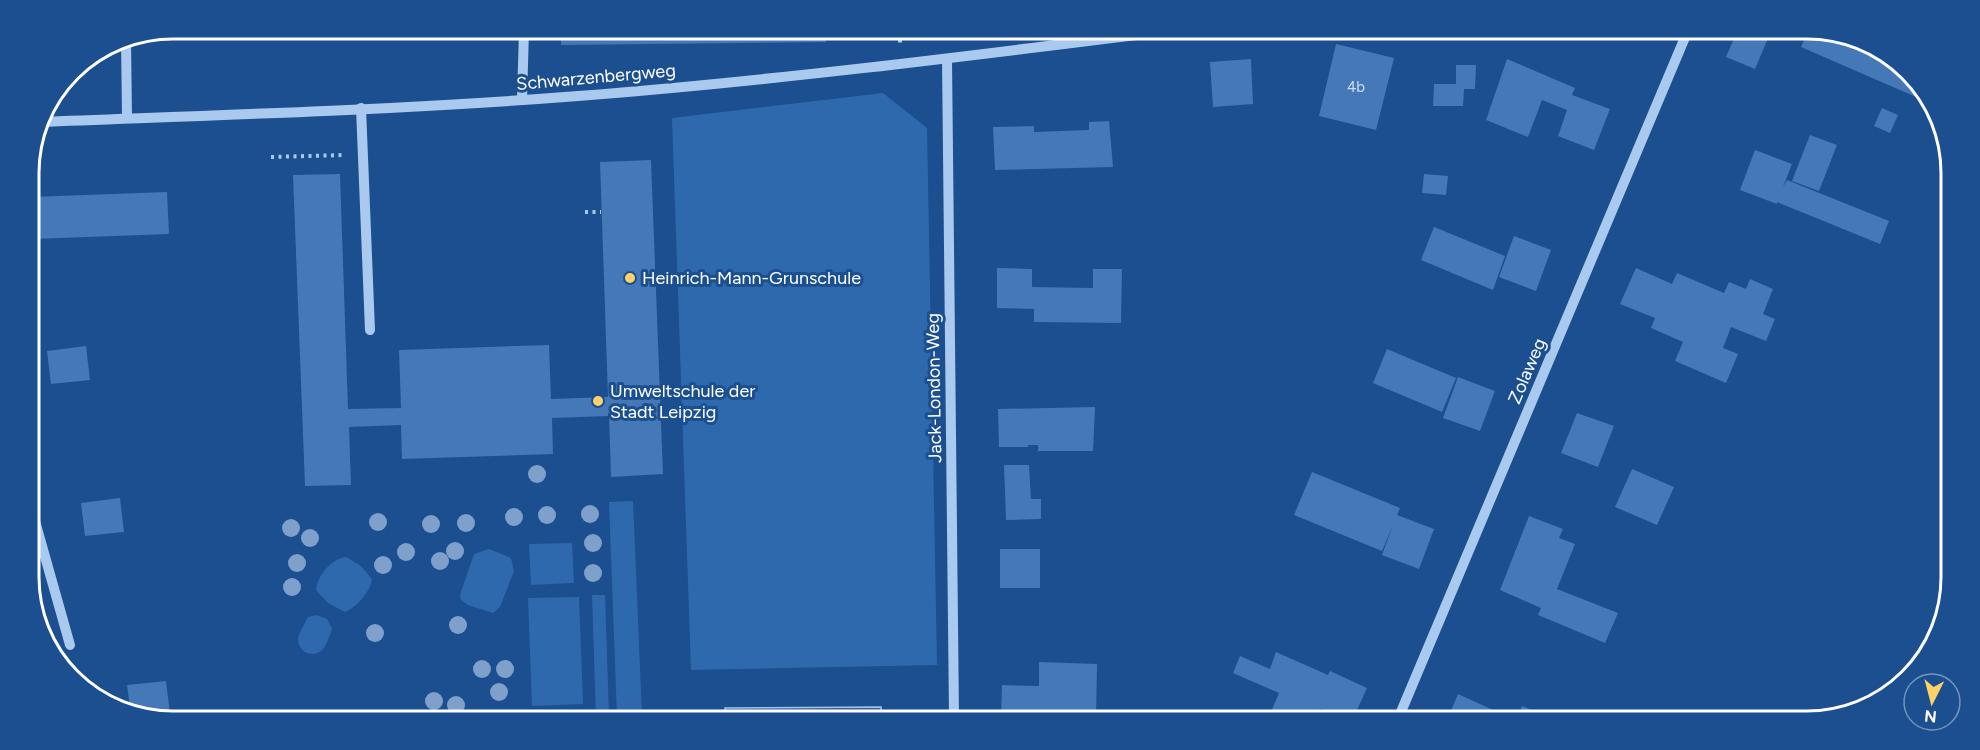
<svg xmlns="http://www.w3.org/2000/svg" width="1980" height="750" font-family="Figtree,sans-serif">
	<rect width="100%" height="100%" fill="#1b4f8f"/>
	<g fill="#2e69ad">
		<path d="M883 93 927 128 937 665 691 670 672 118Z"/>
		<path d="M633 501 642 716H617L609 502Z"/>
		<path d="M572 543 574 583 531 585 529 544Z"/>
		<path d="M489 549 511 558 514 571 500 607 493 613 468 605 461 600 460 595 474 554Z"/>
		<path d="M346 557 361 566 372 579C370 592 357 607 345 612L328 603 316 590C317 576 331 559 346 557Z"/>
		<path d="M605 595 609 716H596L592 595Z"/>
		<path d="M579 597 583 704 532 706 528 598Z"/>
		<path d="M316 615 327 619 332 628C330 635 327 645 322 650 313 659 298 652 298 639 299 632 305 623 308 617Z"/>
	</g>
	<path fill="#3c6290" stroke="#9cc4f0" stroke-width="1.5" d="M881 707V717L726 716 725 708Z"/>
	<g fill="#4478b7">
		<path d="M561 30 825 31 826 42 561 45Z"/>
		<path d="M1735 36H1769L1755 69 1726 57Z"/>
		<path d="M1806 36H1853L1916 78 1920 88 1916 97 1801 47Z"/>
		<path d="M1336 44 1394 58 1376 130 1319 116Z"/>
		<path d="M1251 59 1253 104 1213 107 1210 62Z"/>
		<path d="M1507 59 1575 88 1572 95 1610 109 1594 150 1558 136 1567 110 1542 100 1528 137 1486 120Z"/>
		<path d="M1456 65H1476L1475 89H1464L1463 106H1433L1434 84H1456Z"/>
		<path d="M1882 108 1898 115 1890 133 1874 126Z"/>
		<path d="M1109 121 1113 167 995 170 993 127 1034 126V132L1089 130V122Z"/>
		<path d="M1810 135 1837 145 1819 191 1792 181Z"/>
		<path d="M1755 150 1792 164 1783 187 1787 180 1889 221 1880 244 1777 202V204L1740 190Z"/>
		<path d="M651 160 663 474 611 477 609 416 552 418 553 454 402 459 401 425 349 427 351 485 305 486 293 175 340 174 348 409 401 408 399 350 549 345 551 399 608 397 600 162Z"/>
		<path d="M1424 174 1448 176 1446 195 1422 193Z"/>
		<path d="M167 192 169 234 32 239 30 197Z"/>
		<path d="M1434 227 1505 256 1493 290 1421 260Z"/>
		<path d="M1514 236 1551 250 1536 291 1499 277Z"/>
		<path d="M997 268 1032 269V287L1093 288V269H1122L1121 323 1034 322V309L997 308Z"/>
		<path d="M1636 268 1672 284 1677 273 1724 293 1729 282 1746 289 1750 279 1773 289 1763 314 1775 319 1766 341 1731 327 1723 348 1738 354 1726 383 1675 361 1683 342 1651 328 1655 318 1620 304Z"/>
		<path d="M86 346 90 380 51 384 47 351Z"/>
		<path d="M1387 349 1456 378 1442 412 1373 383Z"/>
		<path d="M1458 377 1495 391 1480 431 1443 418Z"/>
		<path d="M1095 407 1093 451H1038V445H1028V447H999L998 409Z"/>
		<path d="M1577 413 1614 426 1598 467 1561 453Z"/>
		<path d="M1004 465H1029L1031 499H1041V519L1006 520Z"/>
		<path d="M1632 469 1674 487 1657 525 1615 507Z"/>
		<path d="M1312 472 1400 508 1397 515 1434 529 1419 569 1382 555 1393 525 1382 551 1294 515Z"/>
		<path d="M120 498 124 532 85 536 81 503Z"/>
		<path d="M1529 516 1563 529 1559 538 1575 544 1557 589 1618 613 1605 643 1538 615 1541 608 1500 590Z"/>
		<rect x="1000" y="549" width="40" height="39"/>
		<path d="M1276 652 1328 675 1330 671 1367 688 1353 719H1343L1320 709 1316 719H1268L1279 693 1233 673 1240 656 1270 669Z"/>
		<path d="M1039 662 1097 664 1096 718H1001L1002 685 1039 686Z"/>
		<path d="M166 681 170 714H131L127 685Z"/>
		<path d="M1458 694 1515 720H1447Z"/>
		<path d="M1522 706 1544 715 1541 720H1516Z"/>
	</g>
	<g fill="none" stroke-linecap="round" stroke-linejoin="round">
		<g stroke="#a9c9ee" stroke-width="4" stroke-dasharray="3 4.5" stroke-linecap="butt">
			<path d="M900 32V46"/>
			<path d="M271 157 345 155"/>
			<path d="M585 212H601"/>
		</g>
		<g stroke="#a9c9ee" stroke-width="10">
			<path d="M126 38 127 118"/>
			<path d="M947 59 954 717"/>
			<path d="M522 100 524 30"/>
			<path d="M361 108 370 330"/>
			<path d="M40 122C219 115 399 110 578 96 770 81 961 57 1152 33"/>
			<path d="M31 507 70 645"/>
			<path d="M1398 719 1686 35"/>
		</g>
	</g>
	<g fill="#7ea0ca">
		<circle cx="537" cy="474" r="9"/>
		<circle cx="590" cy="514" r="9"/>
		<circle cx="547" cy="515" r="9"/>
		<circle cx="514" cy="517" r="9"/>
		<circle cx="378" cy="522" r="9"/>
		<circle cx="466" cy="523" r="9"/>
		<circle cx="431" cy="524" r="9"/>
		<circle cx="291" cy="528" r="9"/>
		<circle cx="310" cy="538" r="9"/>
		<circle cx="593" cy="543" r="9"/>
		<circle cx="455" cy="551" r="9"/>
		<circle cx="406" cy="552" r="9"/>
		<circle cx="440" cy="561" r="9"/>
		<circle cx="297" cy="563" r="9"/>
		<circle cx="383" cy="565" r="9"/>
		<circle cx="593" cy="573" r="9"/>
		<circle cx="292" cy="587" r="9"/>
		<circle cx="458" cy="625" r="9"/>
		<circle cx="375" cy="633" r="9"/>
		<circle cx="482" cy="669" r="9"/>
		<circle cx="505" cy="669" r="9"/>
		<circle cx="499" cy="692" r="9"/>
		<circle cx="434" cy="701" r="9"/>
		<circle cx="456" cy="705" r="9"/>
	</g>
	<g fill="#ffd166" stroke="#1b4f8f" stroke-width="2">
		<circle cx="630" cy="278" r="6"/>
		<circle cx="598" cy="401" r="6"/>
	</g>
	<g text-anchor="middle" stroke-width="6" stroke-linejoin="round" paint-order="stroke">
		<g font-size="15" fill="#d0dded">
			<text x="1356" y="92">4b</text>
		</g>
		<g font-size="18" fill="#fff" stroke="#1b4f8f">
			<text transform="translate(596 77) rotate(-5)" y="6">Schwarzenbergweg</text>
			<text transform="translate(1527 371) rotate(-67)" y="6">Zolaweg</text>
			<text transform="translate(934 388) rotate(-91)" y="6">Jack-London-Weg</text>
		</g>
		<g font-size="18" fill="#fff" stroke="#1b4f8f" text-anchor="start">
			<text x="642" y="284">Heinrich-Mann-Grunschule</text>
			<text x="610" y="397">Umweltschule der<tspan x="610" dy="21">Stadt Leipzig</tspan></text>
		</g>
	</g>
	<path d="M0 0H1980V750H0ZM173 39H1807A134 134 0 0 1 1941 173V577A134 134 0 0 1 1807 711H173A134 134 0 0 1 39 577V173A134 134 0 0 1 173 39Z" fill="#1b4f8f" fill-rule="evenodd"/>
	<path fill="none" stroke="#fff" stroke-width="3" d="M173 39H1807A134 134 0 0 1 1941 173V577A134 134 0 0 1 1807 711H173A134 134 0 0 1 39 577V173A134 134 0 0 1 173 39Z"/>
	<g transform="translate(1932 702) rotate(186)"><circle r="28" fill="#1b4f8f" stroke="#7695bc" stroke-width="1.5"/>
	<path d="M0-4.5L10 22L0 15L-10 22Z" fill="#ffd166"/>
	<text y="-9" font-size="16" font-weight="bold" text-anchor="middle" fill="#ffffff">N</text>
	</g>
</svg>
